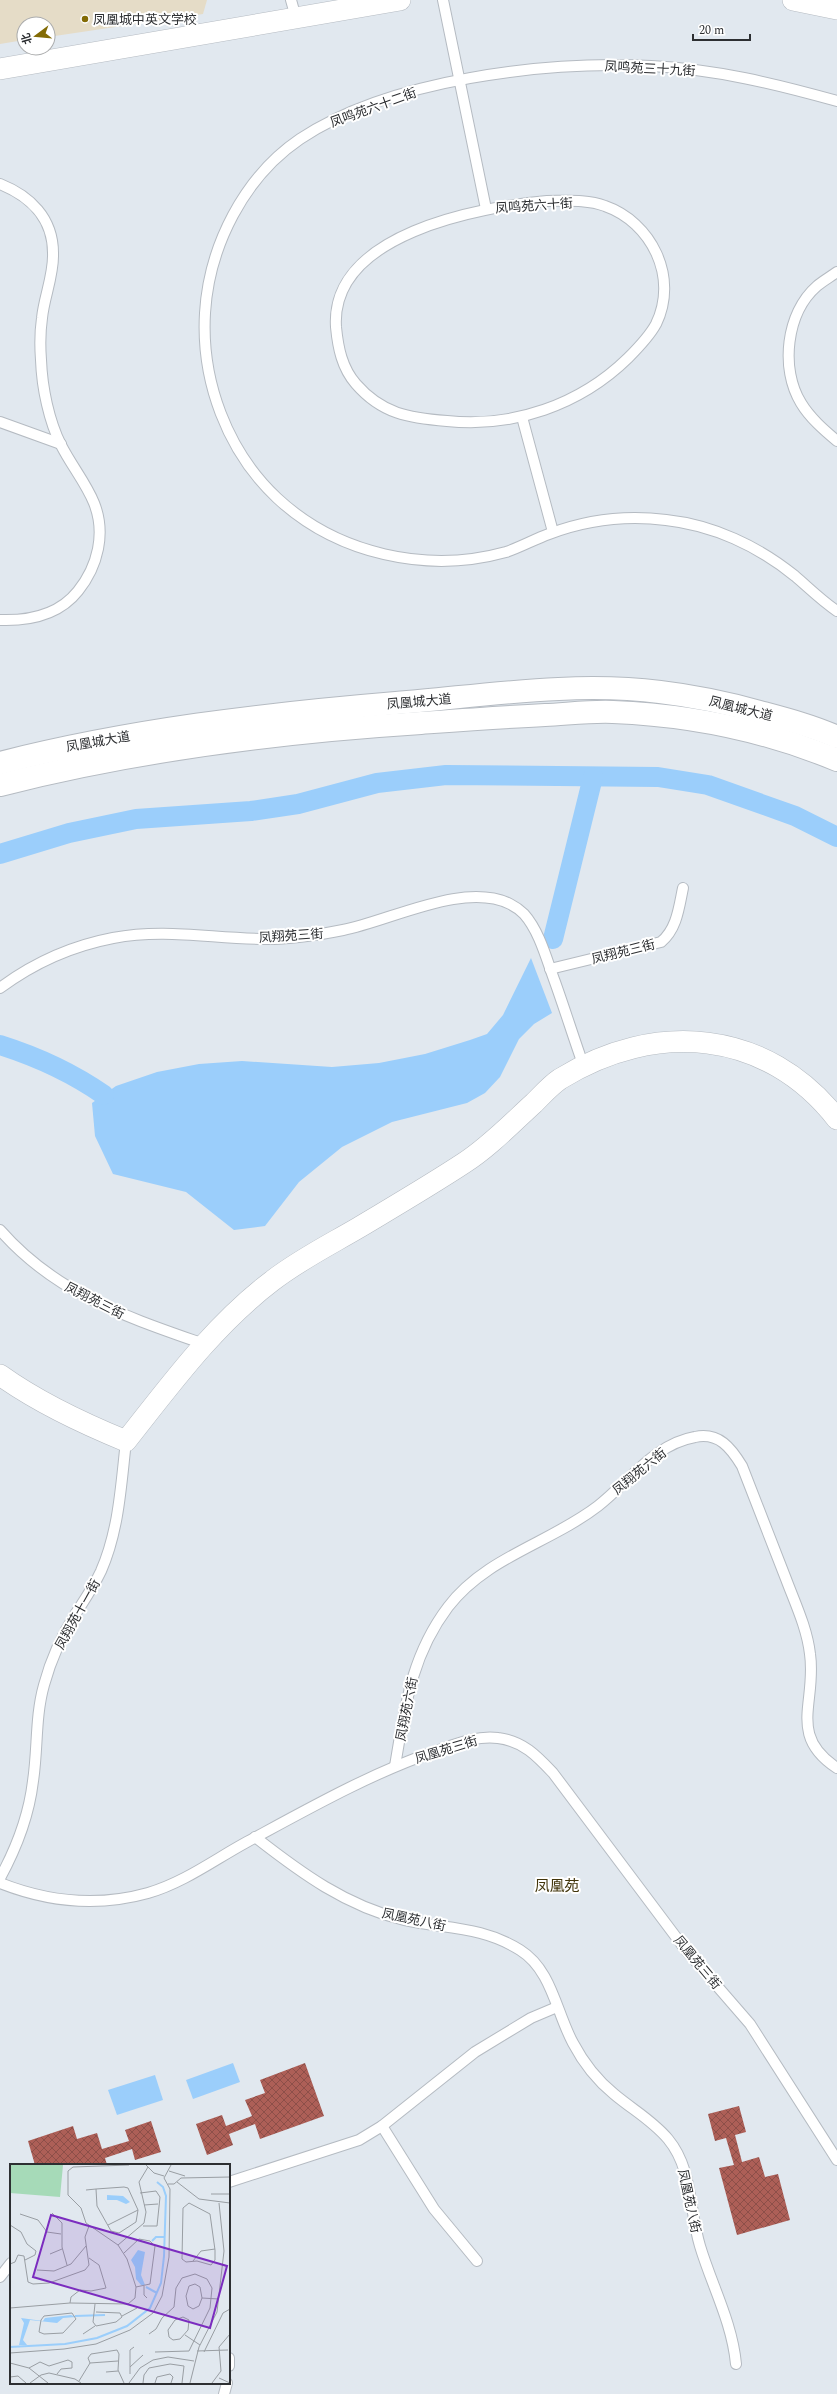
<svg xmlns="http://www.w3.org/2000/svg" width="837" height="2394" font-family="Spectral,'Noto Sans SC',serif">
	<defs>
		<pattern id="building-cross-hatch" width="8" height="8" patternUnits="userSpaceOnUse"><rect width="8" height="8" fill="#ad5f57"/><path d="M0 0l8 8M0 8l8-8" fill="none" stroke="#8d4f49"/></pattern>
	</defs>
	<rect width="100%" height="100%" fill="#e1e8ef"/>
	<path fill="#e5dcc7" d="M0 0H207L203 14 48 37V24H24V40L0 44Z"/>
	<g fill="#9bcefb">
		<path d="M531 958 552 1013 534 1024 519 1039 500 1077 485 1093 467 1103 392 1122 342 1147 299 1182 265 1226 234 1230 186 1192 113 1174 95 1136 92 1103 116 1086 157 1072 199 1064 242 1061 332 1067 379 1063 425 1054 470 1040 487 1034 503 1015Z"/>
		<path d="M233 2063 240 2082 193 2099 186 2080Z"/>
		<path d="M155 2075 163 2100 117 2115 108 2090Z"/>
	</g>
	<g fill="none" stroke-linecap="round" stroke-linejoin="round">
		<g stroke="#9bcefb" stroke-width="20">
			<path d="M0 854 69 833 136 819 251 811 298 804 377 783 446 775 658 777 708 785 795 816 837 837"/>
			<path d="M553 939 593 777"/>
			<path d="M0 1045C38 1057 71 1072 104 1095"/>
		</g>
	</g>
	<g fill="url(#building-cross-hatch)">
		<path d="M305 2063 324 2116 260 2139 255 2124 229 2134 233 2145 207 2155 196 2124 222 2115 226 2126 252 2116 245 2100 265 2093 260 2080Z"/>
		<path d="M739 2106 746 2132 735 2135 742 2162 759 2157 765 2177 778 2174 790 2220 737 2235 719 2168 734 2165 726 2138 715 2141 708 2114Z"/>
		<path d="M151 2121 161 2152 135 2160 132 2149 105 2158 107 2165H35L28 2141 73 2126 77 2139 97 2133 102 2149 129 2141 125 2130Z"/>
	</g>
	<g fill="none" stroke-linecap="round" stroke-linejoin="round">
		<defs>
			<g id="service">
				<path d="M291 0 296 18"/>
				<path d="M443 0 486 209"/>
				<path d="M837 101C776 84 715 69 651 66 545 61 390 79 300 139 244 177 209 246 205 313 201 381 227 451 277 498 337 554 427 574 506 552 521 547 535 539 549 534 586 520 627 515 666 520 713 525 758 546 795 576 809 588 822 601 837 611"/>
				<path d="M0 184C30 196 53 218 53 253 54 275 44 297 42 318 40 332 40 347 41 360 42 388 49 421 61 445 71 465 86 483 94 503 106 533 98 566 78 591 59 615 29 621 0 620"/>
				<path d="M547 201C566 201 587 199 605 206 651 222 679 277 656 324 649 337 638 348 628 358 580 405 513 428 447 421 409 418 382 414 356 384 342 368 338 348 336 327 330 234 479 207 547 201Z"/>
				<path d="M837 272C830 277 823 281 817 286 786 313 780 369 801 403 810 418 824 430 837 441"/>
				<path d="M522 417 553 532"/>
				<path d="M0 422 61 444"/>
				<path d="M550 969 661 942C677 929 679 907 683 888"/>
				<path d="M0 988C35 962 71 946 113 938 166 928 213 939 266 939 291 939 318 935 343 930 390 921 464 881 510 904 514 906 521 911 524 914 540 932 547 961 555 982 565 1010 574 1039 584 1067"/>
				<path d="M0 1230C56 1294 127 1317 204 1344"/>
				<path d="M395 1766C405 1707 411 1656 448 1607 486 1557 550 1543 598 1506 629 1482 654 1444 695 1437 719 1432 731 1448 742 1466 757 1504 771 1541 786 1579 795 1603 807 1628 810 1654 817 1702 787 1735 837 1768"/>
				<path d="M255 1837C301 1873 346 1906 404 1920 445 1929 482 1926 520 1950 552 1970 556 2012 573 2043 583 2062 598 2081 614 2094 633 2110 652 2120 668 2139 693 2169 689 2210 700 2246 712 2286 732 2322 736 2364"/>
				<path d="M0 1878C17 1847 29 1815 33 1781 38 1748 35 1717 44 1685 51 1659 62 1635 76 1613 85 1599 94 1586 101 1571 119 1530 121 1485 126 1441"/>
				<path d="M0 1883C48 1902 98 1907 148 1893 183 1883 214 1860 245 1843 306 1810 371 1773 436 1751 456 1744 478 1735 498 1738 523 1741 537 1756 553 1773L685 1949 750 2024 837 2160"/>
				<path d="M382 2126 434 2209 477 2261"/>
				<path d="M229 2182 359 2140 382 2126 475 2052 531 2018 557 2007"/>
				<path d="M0 2277 11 2263"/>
				<path d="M229 2358V2366"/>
				<path d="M224 2394 227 2383"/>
			</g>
			<g id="minor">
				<path d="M793 0 837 9"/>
				<path d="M0 69 400 0"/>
				<path d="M0 1375C39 1403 82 1423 126 1441 171 1384 214 1325 272 1281 299 1260 329 1245 358 1228 393 1207 429 1186 464 1163 489 1147 512 1123 534 1103 542 1095 551 1085 560 1079 655 1020 767 1029 837 1119"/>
			</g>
			<g id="secondary">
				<path d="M0 763C129 730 264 714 396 703 483 696 573 681 660 692 694 696 727 703 760 712 786 719 813 726 837 737"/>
				<path d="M0 785C137 750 280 732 421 723 463 720 504 717 545 715 567 714 591 711 613 712 689 715 767 731 837 760"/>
			</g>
		</defs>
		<use href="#service" stroke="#b5bbc2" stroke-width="12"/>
		<use href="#minor" stroke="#b5bbc2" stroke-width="22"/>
		<use href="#secondary" stroke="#b5bbc2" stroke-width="24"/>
		<use href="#service" stroke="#fff" stroke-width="10"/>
		<use href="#minor" stroke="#fff" stroke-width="21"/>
		<use href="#secondary" stroke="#fff" stroke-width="22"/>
	</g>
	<circle fill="#836b05" stroke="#fff" stroke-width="1.5" cx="85" cy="19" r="4"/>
	<g text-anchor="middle" stroke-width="4" stroke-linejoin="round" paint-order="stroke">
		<g font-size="13" fill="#2d2f32" stroke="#fff" text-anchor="start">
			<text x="93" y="24">凤凰城中英文学校</text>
		</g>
		<g font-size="13" fill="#2d2f32" stroke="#fff">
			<text transform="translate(650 68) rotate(3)" y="5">凤鸣苑三十九街</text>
			<text transform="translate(373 107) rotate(-20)" y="5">凤鸣苑六十二街</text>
			<text transform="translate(534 205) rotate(-4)" y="5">凤鸣苑六十街</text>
			<text transform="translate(419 701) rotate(-5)" y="5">凤凰城大道</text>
			<text transform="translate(741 708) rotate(14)" y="5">凤凰城大道</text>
			<text transform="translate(98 741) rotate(-10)" y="5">凤凰城大道</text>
			<text transform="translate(291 935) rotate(-4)" y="5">凤翔苑三街</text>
			<text transform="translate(623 951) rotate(-14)" y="5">凤翔苑三街</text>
			<text transform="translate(95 1300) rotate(27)" y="5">凤翔苑三街</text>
			<text transform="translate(639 1471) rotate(-39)" y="5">凤翔苑六街</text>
			<text transform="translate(77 1614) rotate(-61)" y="5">凤翔苑十一街</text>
			<text transform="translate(406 1709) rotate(-79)" y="5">凤翔苑六街</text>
			<text transform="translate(446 1749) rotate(-17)" y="5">凤凰苑三街</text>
			<text transform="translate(414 1919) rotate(12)" y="5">凤凰苑八街</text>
			<text transform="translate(698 1962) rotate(50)" y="5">凤凰苑三街</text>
			<text transform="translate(690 2201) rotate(78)" y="5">凤凰苑八街</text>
		</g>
		<g font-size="15" fill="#41350b" stroke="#fff">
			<text x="557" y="1891">凤凰苑</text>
		</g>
	</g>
	<g transform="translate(10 2164)">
		<rect width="220" height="220" fill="#e1e8ef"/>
		<path d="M0 1H53L50 33 0 29Z" fill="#a6dab8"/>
		<path d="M97 31 113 32 120 38 116 40 107 36H97ZM128 86 135 88 131 111 135 121H131L126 115 125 103 121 96ZM61 151 66 153 53 154 47 159 20 156 13 176 17 181H9L14 159 11 154 33 157 35 154Z" fill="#9bcefb"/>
		<path fill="none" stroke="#9bcefb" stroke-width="2" d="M142 77 146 73H154M136 123 147 129M65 152 95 151M0 183 55 180 87 174 117 162 140 144 151 119 154 92 156 32 153 23 147 18"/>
		<path fill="none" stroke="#999ea3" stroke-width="1" d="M136 1 144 9 154 12M159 7 175 12M167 18 189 35 220 39M158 20H164L171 14 220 13M76 26 86 25 114 23 118 24 128 46 126 58 109 69 101 67 87 42 86 25M130 29 146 27 150 33 147 62H133M201 30H220M179 39 200 50 205 86V96L201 101 187 97 176 98 172 95 173 44ZM134 41 148 40M42 49 52 59V83L57 101M10 50 28 56 37 68 51 70M0 61 11 68 17 80 26 87 25 91 15 96M98 61 128 46M108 81 76 59 71 44 58 31V7L63 3 119 1M108 81 134 59 136 48 129 18 138 3M114 89 129 75 140 77 145 82 140 120 126 123M40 90 52 85M183 97 191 87 205 85M0 100 5 98 8 91 14 92 18 118 23 120 39 119 75 106 79 101 75 73 79 62M27 106 44 107 61 100 76 82M185 120 190 123 192 134 189 142 183 145 178 142 176 132 179 122ZM134 122V131L137 134M192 134 209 135M60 139 61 133 70 126 81 127 96 124 89 101 79 94M85 140 83 158 86 162 106 158 112 153 110 149 86 148M0 144 60 139 118 140 125 134 126 123 117 95 108 81M62 149 66 155 53 169 34 170 29 168 31 156 34 152ZM112 152 127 144M173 153 179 156 178 166 170 175 163 176 159 173 158 166 165 156ZM73 170 85 162M139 170 146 165 152 154 164 143 166 124 172 114 185 110 197 115 202 124 200 144 179 187 145 188M175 171 190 181M187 187 218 186M194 188 213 149 220 145M0 189 54 185 86 180 120 166 143 149 152 132 159 93 160 25 154 14 161 1M0 199 19 204 38 219M80 199 78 194 81 190 107 186 109 190 108 206 114 219M80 199 108 197M120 203 133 191M19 204 30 198 39 202 58 196 62 198V204L51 205 47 210M96 208 108 207M120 210V186L124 183M0 213 8 212 16 219M209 214 220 219M69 217 80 199M20 219 31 211 39 209 65 215 71 219M119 219 130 204 143 196 158 193 184 197M133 219 134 211 139 204 160 200 174 202 172 219M145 219 147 213 160 210 163 213 161 219M180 219 189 183 207 148 214 87 209 39M202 219 211 207 209 183 220 170"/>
		<path fill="#7b2cbf" fill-opacity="0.15" stroke="#7b2cbf" stroke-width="2" d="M41 51 217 102 200 164 23 113Z"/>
		<rect width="220" height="220" fill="none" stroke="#2d2f32" stroke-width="2"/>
	</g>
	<g transform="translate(36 36) rotate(254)"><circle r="19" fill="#ffffff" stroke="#abacad"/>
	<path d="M0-3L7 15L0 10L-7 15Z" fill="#836b05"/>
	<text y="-6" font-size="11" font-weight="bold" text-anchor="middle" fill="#2d2f32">北</text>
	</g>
	<path d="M693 34v6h57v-6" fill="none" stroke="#2d2f32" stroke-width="2"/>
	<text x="699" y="34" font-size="12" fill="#2d2f32" stroke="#ffffff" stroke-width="3" paint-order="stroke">20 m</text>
</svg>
